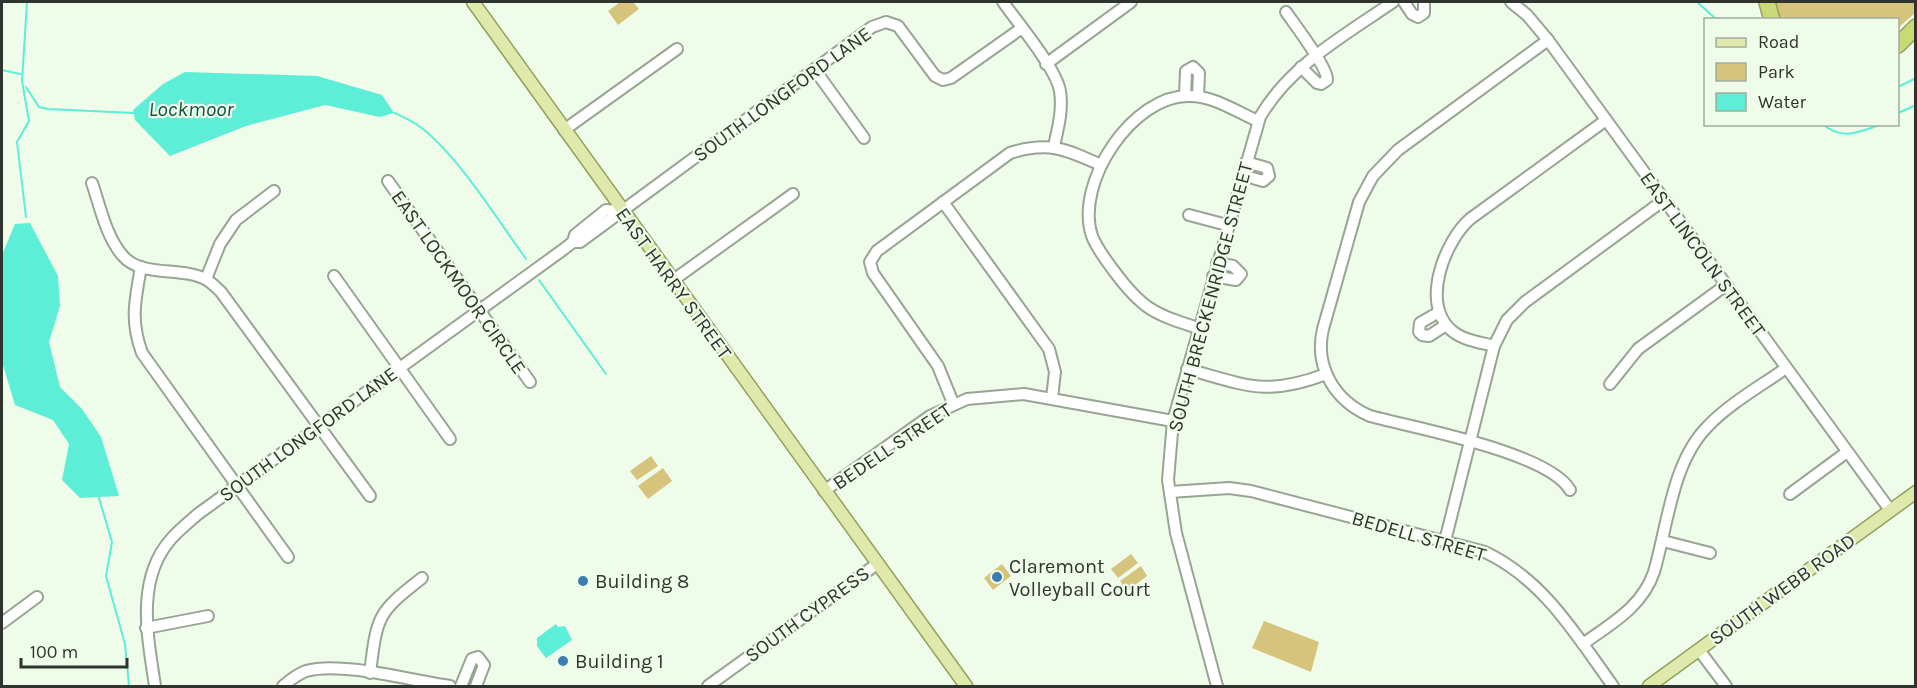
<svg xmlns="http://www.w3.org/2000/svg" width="1917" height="688" font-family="Karla,sans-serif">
	<rect width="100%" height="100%" fill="#effcea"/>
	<g fill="#d6c47c">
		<path d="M620 2H633L639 9 618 25 608 11Z"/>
		<path d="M1774 2H1915V13L1898 28V20L1781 19Z"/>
		<path d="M651 456 658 466 637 480 630 471Z"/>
		<path d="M663 468 672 481 648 499 638 486Z"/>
		<path d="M1131 554 1138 563 1118 578 1111 569Z"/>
		<path d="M1002 564 1011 576 993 590 984 578Z"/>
		<path d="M1141 566 1147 576 1127 591 1120 581Z"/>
		<path d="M1264 621 1319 642 1311 672 1252 648Z"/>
	</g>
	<g fill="#5ceed7">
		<path d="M185 72 317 76 382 95 394 113 380 117 325 105 246 126 170 156 135 120 133 110 163 84Z"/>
		<path d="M30 223 58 276 60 306 49 342 60 387 82 409 101 437 119 496 80 498 62 480 69 444 53 420 15 405 2 362V255L15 224Z"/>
		<path d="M556 624 558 627 565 626 572 640 546 658 537 646V638Z"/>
	</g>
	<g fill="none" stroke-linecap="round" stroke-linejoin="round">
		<g stroke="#5ceed7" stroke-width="2">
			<path d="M1697 2 1717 20"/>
			<path d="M2 70 20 74"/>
			<path d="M26 87 39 107 48 109 134 113"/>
			<path d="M1898 87 1916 78"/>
			<path d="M395 113C403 117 412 121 419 126 457 154 498 220 526 259"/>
			<path d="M1898 113 1916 105"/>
			<path d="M1822 124C1845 142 1858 131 1884 124"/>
			<path d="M26 217 17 142 29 121 22 81 27 2"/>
			<path d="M539 280 606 374"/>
			<path d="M99 498 112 542 106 576 125 644 129 686"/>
		</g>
		<defs>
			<g id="minor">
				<path d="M1003 2C1017 22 1056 68 1060 91 1063 110 1058 128 1054 146"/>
				<path d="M1404 2 1412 14 1418 17 1424 13V2"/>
				<path d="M1511 2 1527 15 1548 40 1890 510"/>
				<path d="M1286 12C1295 25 1328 68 1327 80L1321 84 1317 83 1301 67"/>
				<path d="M1548 40 1398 150 1373 176 1359 202 1323 329C1314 367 1335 401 1370 416 1414 428 1548 452 1570 490"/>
				<path d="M1046 64 1131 2"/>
				<path d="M815 70 864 138"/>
				<path d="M1185 96 1186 71 1193 67 1199 73 1198 96"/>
				<path d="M564 130 677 49"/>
				<path d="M1242 175 1263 181 1269 176 1267 168 1246 162"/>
				<path d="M388 181 530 382"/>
				<path d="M92 183C100 206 106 237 123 256 142 278 182 266 207 280 212 283 217 288 221 292L370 496"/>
				<path d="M943 202 1049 349 1055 372 1052 398"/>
				<path d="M1189 215 1227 225"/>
				<path d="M573 242 575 235 606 210 622 211"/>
				<path d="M141 267C135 301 130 320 142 353L288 557"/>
				<path d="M334 276 450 439"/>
				<path d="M1213 276 1236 280 1241 274 1233 266 1217 263"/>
				<path d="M206 279 220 244 236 220 274 191"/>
				<path d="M672 281 793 194"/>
				<path d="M1439 312 1420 323 1419 332 1422 335 1429 336 1446 325"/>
				<path d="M1198 328C1154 314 1142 309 1114 271 1106 260 1097 249 1092 236 1074 183 1133 94 1190 96 1214 96 1237 112 1258 121"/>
				<path d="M1494 346C1479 342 1461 340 1450 329 1421 302 1445 241 1470 219L1606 120"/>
				<path d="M1187 369C1246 385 1266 397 1326 374"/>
				<path d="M1610 384 1638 349 1726 285"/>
				<path d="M953 403 938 366 873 273 870 262 877 251 1010 153C1048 141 1066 149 1101 165"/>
				<path d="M824 491 930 416 967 399 1024 394 1173 421"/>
				<path d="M1170 492 1229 488 1251 491 1485 552C1544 580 1576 635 1613 686"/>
				<path d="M1790 494 1847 452"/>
				<path d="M1445 541 1494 346 1507 320 1525 302 1664 200"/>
				<path d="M1663 541 1710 553"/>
				<path d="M2 623 37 597"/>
				<path d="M146 628 208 616"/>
				<path d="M1583 644C1612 623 1642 607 1654 572 1668 524 1672 462 1708 426 1730 403 1761 386 1786 368"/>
				<path d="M1699 650 1726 686"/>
				<path d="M370 673C377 616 377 613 422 578"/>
				<path d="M155 686C148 638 135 580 171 539 179 530 189 522 198 514L564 249 573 242H580L872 27 886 22 898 26 935 76 943 80 951 78 1022 28"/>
				<path d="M283 686C290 680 298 674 306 671 342 661 412 681 450 686"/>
				<path d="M461 686 472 659 478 657 484 665 476 686"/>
				<path d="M708 686 877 564"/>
				<path d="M1217 686 1176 533 1168 480 1173 421 1260 117C1290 65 1345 35 1393 2"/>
			</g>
			<g id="major">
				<path d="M473 2 966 686"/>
				<path d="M1649 686 1916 492"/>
			</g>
			<g id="highway">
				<path d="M1767 2 1772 20"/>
				<path d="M1898 45 1916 27"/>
			</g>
		</defs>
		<use href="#minor" stroke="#98a494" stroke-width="14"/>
		<use href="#major" stroke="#93a05c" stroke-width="15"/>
		<use href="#highway" stroke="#93a05c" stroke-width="18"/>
		<use href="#minor" stroke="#fff" stroke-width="10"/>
		<use href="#major" stroke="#dfe9ac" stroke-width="12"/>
		<use href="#highway" stroke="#c9da75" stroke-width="15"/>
	</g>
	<g fill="#387eb3" stroke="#effcea" stroke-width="2">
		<circle cx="997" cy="577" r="6"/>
		<circle cx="583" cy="581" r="6"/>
		<circle cx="563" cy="661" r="6"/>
	</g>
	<g text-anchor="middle" stroke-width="4.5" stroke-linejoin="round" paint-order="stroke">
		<g font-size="20" fill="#2f352e" stroke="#effcea">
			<text transform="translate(782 94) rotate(-36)" y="7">SOUTH LONGFORD LANE</text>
			<text transform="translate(1703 254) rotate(54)" y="7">EAST LINCOLN STREET</text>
			<text transform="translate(459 282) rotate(55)" y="7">EAST LOCKMOOR CIRCLE</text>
			<text transform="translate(674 283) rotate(54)" y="7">EAST HARRY STREET</text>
			<text transform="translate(1210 297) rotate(-75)" y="7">SOUTH BRECKENRIDGE STREET</text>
			<text transform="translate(308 434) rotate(-36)" y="7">SOUTH LONGFORD LANE</text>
			<text transform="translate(892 446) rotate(-34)" y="7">BEDELL STREET</text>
			<text transform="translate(1419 536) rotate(16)" y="7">BEDELL STREET</text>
			<text transform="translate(1782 589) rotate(-36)" y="7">SOUTH WEBB ROAD</text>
			<text transform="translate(807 614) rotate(-36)" y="7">SOUTH CYPRESS</text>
		</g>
		<g font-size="20" fill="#2f352e" stroke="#effcea" text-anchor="start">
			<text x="1009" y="573">Claremont<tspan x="1009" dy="23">Volleyball Court</tspan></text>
			<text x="595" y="588">Building 8</text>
			<text x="575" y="668">Building 1</text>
		</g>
		<g font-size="21" font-style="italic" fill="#115047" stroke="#effcea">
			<text x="191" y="116">Lockmoor</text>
		</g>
	</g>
	<rect width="1917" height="688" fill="none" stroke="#2f352e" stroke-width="6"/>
	<rect x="1704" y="18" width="195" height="108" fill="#effcea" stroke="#a2ac9f" stroke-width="1.5"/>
	<rect x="1716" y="38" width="30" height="9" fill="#dfe9ac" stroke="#a2ac9f" stroke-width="1.5"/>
	<text x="1758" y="48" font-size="18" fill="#2f352e">Road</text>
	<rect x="1716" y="63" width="30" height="18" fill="#d6c47c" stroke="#a2ac9f" stroke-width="1.5"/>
	<text x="1758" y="78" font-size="18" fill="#2f352e">Park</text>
	<rect x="1716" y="93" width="30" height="18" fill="#5ceed7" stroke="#a2ac9f" stroke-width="1.5"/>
	<text x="1758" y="108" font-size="18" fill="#2f352e">Water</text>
	<path d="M21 658v9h106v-9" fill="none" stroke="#2f352e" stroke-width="3"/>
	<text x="30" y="658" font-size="18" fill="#2f352e" stroke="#effcea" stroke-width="4.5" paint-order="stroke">100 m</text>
</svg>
